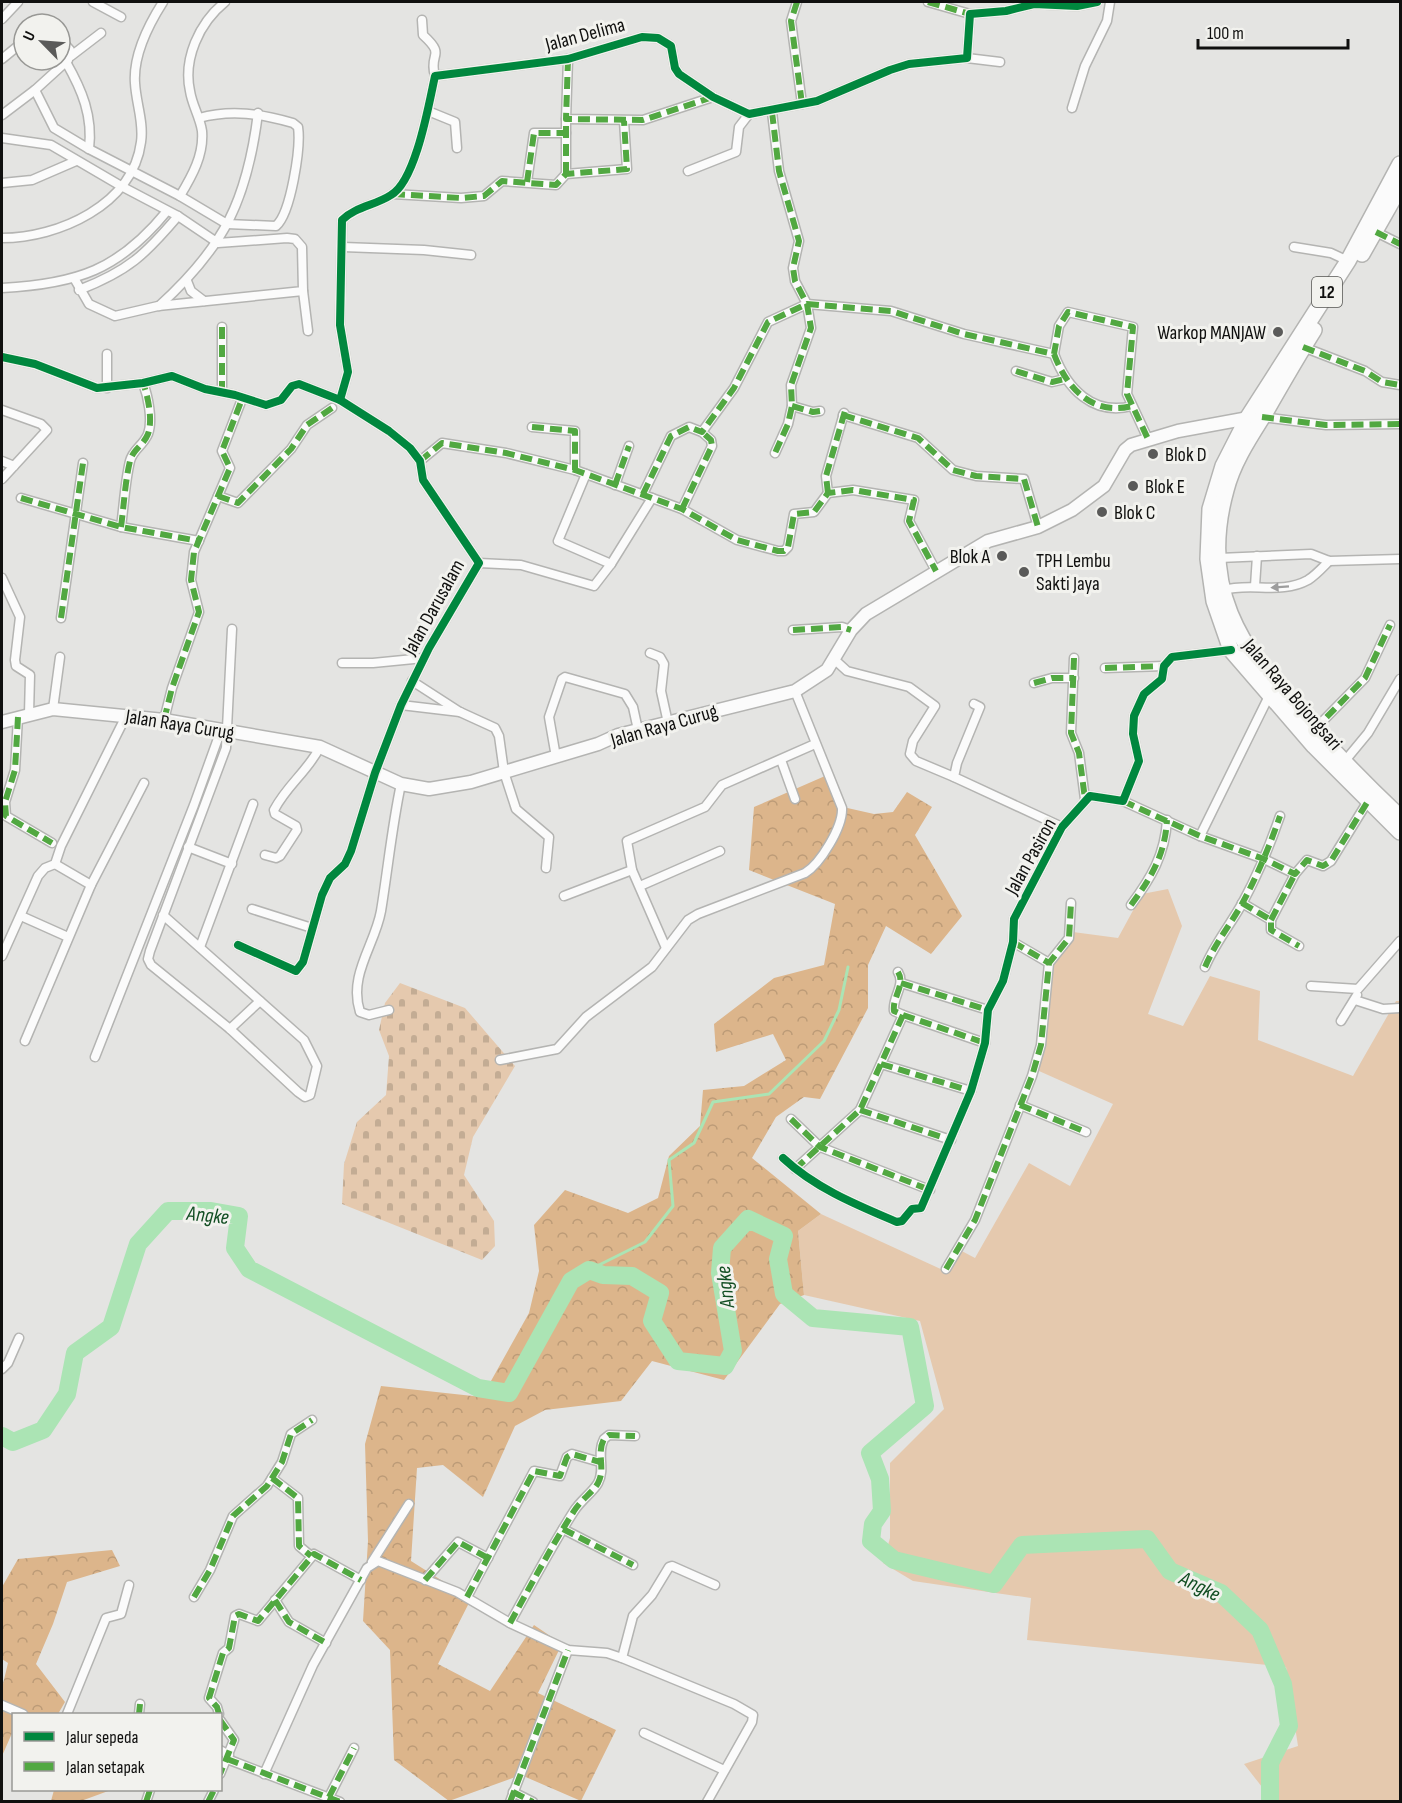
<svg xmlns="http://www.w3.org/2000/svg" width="1402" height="1803" font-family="'Sofia Sans Condensed',sans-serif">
	<defs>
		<pattern id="forest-crowns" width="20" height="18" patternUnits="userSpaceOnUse" patternTransform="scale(1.5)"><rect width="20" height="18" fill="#dcb58b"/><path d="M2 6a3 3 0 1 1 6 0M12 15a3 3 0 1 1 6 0" fill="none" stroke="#bc9b77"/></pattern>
		<pattern id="cemetery-stones" width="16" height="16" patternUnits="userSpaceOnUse" patternTransform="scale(1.5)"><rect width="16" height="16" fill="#e5c9ae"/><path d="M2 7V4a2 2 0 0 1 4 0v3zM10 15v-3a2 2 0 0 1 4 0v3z" fill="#c3ac94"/></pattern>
	</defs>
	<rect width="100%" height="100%" fill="#e4e4e2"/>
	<path fill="#e5c9ae" d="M1168 889 1182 926 1148 1014 1183 1026 1210 976 1260 991 1258 1040 1353 1076 1396 1001H1400V1801H1273L1244 1764 1298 1746 1286 1667 1027 1640 1031 1598 913 1581 883 1563 890 1538V1463L944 1409 920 1321 804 1295 798 1231 821 1214 945 1271 956 1248 975 1258 1029 1163 1070 1186 1113 1104 1039 1071 1051 966 1073 932 1118 938 1142 894Z"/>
	<g fill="url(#forest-crowns)">
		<path d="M825 776 843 807 874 814 893 812 907 792 932 807 915 835 962 916 931 954 886 926 868 965V1008L820 1099 804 1097 776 1117 752 1158 821 1214 798 1231 804 1295 780 1304 724 1380 652 1361 621 1401 545 1410 515 1426 483 1497 443 1465 417 1468 411 1561 471 1599 438 1664 490 1691 534 1625 562 1644 538 1693 616 1730 581 1801 521 1775 449 1801 394 1760 390 1650 363 1621 368 1541 365 1444 381 1386 482 1397 529 1313 539 1271 534 1225 565 1190 628 1213 658 1198 669 1156 700 1126 703 1090 744 1086 786 1060 773 1034 716 1052 714 1024 774 978 824 965 835 904 749 870 754 807Z"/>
		<path d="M112 1550 120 1566 67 1582 53 1624 36 1664 65 1702 58 1714H14L13 1731 2 1756V1688L8 1663 2 1659V1587L18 1559Z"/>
		<path d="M54 1790H111L81 1801H51Z"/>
	</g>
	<path fill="url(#cemetery-stones)" d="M400 983 465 1008 515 1066 473 1137 464 1175 494 1221 495 1246 482 1260 342 1204 344 1164 357 1122 386 1095 389 1056 379 1030 385 1003Z"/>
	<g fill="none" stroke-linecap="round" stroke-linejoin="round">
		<path stroke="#abe4b4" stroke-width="3" d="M589 1270 645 1242 673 1206 669 1160 694 1143 713 1102 769 1094 824 1041 839 1010 848 967"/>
		<path stroke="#abe4b4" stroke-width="18" d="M2 1436 13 1442 43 1430 67 1394 75 1353 111 1327 138 1244 168 1211H211L239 1216 235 1248 249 1269 478 1388 509 1393 571 1281 589 1270 603 1275 632 1276 660 1293 652 1321 678 1361 725 1366 733 1351 720 1273 722 1248 748 1219 784 1236 778 1259 784 1294 813 1318 910 1327 925 1406 870 1453 880 1479 882 1511 873 1524 871 1541 894 1560 994 1584 1022 1545 1147 1539 1170 1571 1221 1593 1260 1630 1283 1684 1289 1726 1270 1763V1802"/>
		<defs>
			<g id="minor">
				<path d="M93 2 121 17"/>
				<path d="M797 2 791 21 802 104"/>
				<path d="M928 2 970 14"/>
				<path d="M2 19 18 2"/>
				<path d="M422 20 423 35C447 57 428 52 435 76"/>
				<path d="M71 56 101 33"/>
				<path d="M967 58 1000 62"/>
				<path d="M2 59 24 41"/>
				<path d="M568 59 566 119 643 120 713 97"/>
				<path d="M66 62C82 90 93 116 89 149"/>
				<path d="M35 90 54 128 89 149 180 196 227 224 276 226C291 213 301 147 298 127L293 123C261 114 232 109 199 118"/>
				<path d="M1072 108 1085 66 1107 21 1110 2"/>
				<path d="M428 111 455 122 457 148"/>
				<path d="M772 112 779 171 799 241 793 268 795 281 807 304 811 328 791 385 792 406 788 424 775 453"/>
				<path d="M2 115 35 90 68 60 70 50 60 39"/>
				<path d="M2 138 51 145 121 186 178 216 218 243 287 238 295 239 302 247 303 291 158 306 115 316 89 304 74 278"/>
				<path d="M688 171 736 152 739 127 749 114"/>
				<path d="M566 174V119"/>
				<path d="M527 182 534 133H566"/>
				<path d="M2 183 32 180 76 161"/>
				<path d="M393 194 461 198 484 196 502 181 556 185 566 174 627 169 624 121"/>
				<path d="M180 196C192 176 204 155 202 131 200 117 192 105 190 91 183 59 199 23 225 2"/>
				<path d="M1376 232 1400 244"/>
				<path d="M2 238C58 238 133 205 141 142 144 122 136 103 135 83 133 55 149 24 163 2"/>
				<path d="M343 247 424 250 471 255"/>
				<path d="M1294 247 1331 253 1348 261"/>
				<path d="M187 281 191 291 204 301"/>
				<path d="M2 288C77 284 119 270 167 211"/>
				<path d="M79 290C128 271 145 255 178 216"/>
				<path d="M303 291 308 331"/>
				<path d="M159 306C224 247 247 201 258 113"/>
				<path d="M222 327V391"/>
				<path d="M1303 347 1365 371 1382 382 1400 385"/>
				<path d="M1054 354C1067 389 1093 416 1132 406"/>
				<path d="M2 357 35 364 97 388 143 383 172 376 205 389 235 395 266 405 281 400 292 386 299 384 340 400 389 431 410 448 420 461 423 480 479 563 429 648 401 705 375 773 351 851 345 864 330 878 322 895 303 962 296 971 238 945"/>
				<path d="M1016 371 1052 382 1065 379"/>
				<path d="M107 388V354"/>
				<path d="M340 400 348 372 340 325 342 220C355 207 376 205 391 195 416 181 429 103 435 76L568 59 642 37 658 38 671 46 675 68 679 74 713 97 749 114 817 101 890 70 909 64 967 58 970 14 1006 11 1034 4 1077 6 1097 2"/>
				<path d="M792 406 813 412 820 411"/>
				<path d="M2 410 41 424 47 430 2 479"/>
				<path d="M843 415 918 438 953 470 976 476 1024 479 1038 527"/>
				<path d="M1262 417 1326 425 1400 424"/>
				<path d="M532 427 575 431V470"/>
				<path d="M2 461 14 466"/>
				<path d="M420 461 442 443 506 453 575 470 682 509 737 540 778 551H784L788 547 794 514 814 512 828 493 853 490 914 500 909 521 936 571"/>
				<path d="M586 474 558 541 611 564"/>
				<path d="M615 485 629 446"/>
				<path d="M828 493 826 476 844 413"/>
				<path d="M643 494 671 436 689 427 702 432 734 388 768 322 807 304 891 311 964 334 1054 354 1059 326 1068 312 1133 327 1127 394 1148 439"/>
				<path d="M218 496 238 503 291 449 307 425 332 408"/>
				<path d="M21 498 121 527 199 541"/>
				<path d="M682 509 712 446 711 440 702 432"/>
				<path d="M121 527C124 505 125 482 130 461 133 449 143 446 148 434 153 420 148 396 143 383"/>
				<path d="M1219 558 1311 554 1329 561 1400 559"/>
				<path d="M479 563 521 565 594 586 611 564 652 498"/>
				<path d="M2 578 20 617 15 660 16 666 30 675 29 714"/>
				<path d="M1255 586 1257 556"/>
				<path d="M1223 590C1251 582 1281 595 1308 580 1316 575 1323 567 1329 561"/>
				<path d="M61 618 83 463"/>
				<path d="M793 630 842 627 851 630"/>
				<path d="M650 653 660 657 664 664 661 691 668 723"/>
				<path d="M1074 658 1071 733 1079 753 1085 799"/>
				<path d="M835 660 847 671 909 687 935 706 913 741 910 754 916 761 954 777"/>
				<path d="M342 663H373L424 658"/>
				<path d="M1105 668 1164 666"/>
				<path d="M412 681 460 712 495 728 499 736 504 772 516 809 549 837 546 868"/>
				<path d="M1034 683 1052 678H1074"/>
				<path d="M974 704 980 707 957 763 954 777 1062 827"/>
				<path d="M401 705 460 712"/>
				<path d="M53 709 60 657"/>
				<path d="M18 717 15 770 5 802 6 816 52 843"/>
				<path d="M164 720 172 688 199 612 191 580 194 552 230 468 222 451 242 399"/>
				<path d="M1314 730 1365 678 1390 625"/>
				<path d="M556 757 549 717 562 679 565 677 625 694 633 707 638 730"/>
				<path d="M781 760 795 799"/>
				<path d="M1344 762 1368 733 1400 679"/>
				<path d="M1123 801 1200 836 1264 859 1295 874 1307 860 1323 866 1331 861 1368 801"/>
				<path d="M1200 836 1269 696"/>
				<path d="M188 847 232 864"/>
				<path d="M265 855 276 858 280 856 297 830 296 826 275 814 274 810C288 784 307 772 320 747"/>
				<path d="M55 864 91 885"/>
				<path d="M640 886 720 851"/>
				<path d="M564 896 632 870"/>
				<path d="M1242 903 1271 920V930L1299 946"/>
				<path d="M1131 905C1151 878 1165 855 1167 820"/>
				<path d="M252 909 312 928"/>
				<path d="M163 915 304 1040 317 1066 310 1095 305 1097 298 1092 230 1029 151 965 148 959 150 951 226 748 232 629"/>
				<path d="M21 916 68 937"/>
				<path d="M1271 920 1295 874"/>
				<path d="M1013 942 1049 963"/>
				<path d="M200 947 253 804"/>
				<path d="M666 948 632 870 627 841 705 807 722 785 815 744"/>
				<path d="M2 956 38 876 45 868 55 864 61 846 127 714"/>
				<path d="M1205 967C1215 943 1231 924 1243 902 1258 874 1270 845 1280 816"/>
				<path d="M901 983 988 1010"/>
				<path d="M1311 986 1358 989 1400 941"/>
				<path d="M1355 1000 1383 1009 1400 1008"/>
				<path d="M389 1010 369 1015 360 1012C348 975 375 945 381 911 388 868 392 826 401 784"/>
				<path d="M903 1015 985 1043"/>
				<path d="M1341 1021 1357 995"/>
				<path d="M230 1029 260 1001"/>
				<path d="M25 1041 91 885 144 783"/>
				<path d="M95 1057 194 805 221 730"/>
				<path d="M500 1060 557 1049 586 1017 652 967 688 920 698 914 805 873C820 864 843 827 842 808L795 691"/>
				<path d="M881 1064 971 1091"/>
				<path d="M1020 1105 1086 1132"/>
				<path d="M860 1110 951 1140"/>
				<path d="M791 1119 820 1147 930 1190"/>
				<path d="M783 1158C815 1188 857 1205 897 1222L902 1221 912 1209 921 1208 971 1091 985 1043 988 1010 1003 981 1013 942 1014 919 1062 827 1090 796 1123 801 1139 761 1133 734 1134 716 1144 694 1162 679 1164 666 1172 657 1231 650"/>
				<path d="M795 1169 860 1110 903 1015 894 1011C892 997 906 985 898 972"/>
				<path d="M946 1269 975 1220 1032 1076 1041 1045 1049 963 1069 938 1071 903"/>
				<path d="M2 1369 8 1363 19 1338"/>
				<path d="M272 1478 298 1498 299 1546 311 1556"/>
				<path d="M563 1529 633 1565"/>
				<path d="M372 1562 409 1504"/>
				<path d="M425 1580 458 1542 488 1558"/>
				<path d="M194 1597 210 1570 233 1516 267 1486 282 1462 291 1434 312 1420"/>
				<path d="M467 1597 534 1471 560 1476 567 1457 572 1454 600 1462"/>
				<path d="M275 1600 289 1622 326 1643"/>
				<path d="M510 1623C531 1585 551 1547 574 1511 581 1500 593 1492 598 1483 606 1468 596 1454 604 1439L609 1435 635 1436"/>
				<path d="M622 1658 633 1616 652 1595 669 1567 672 1566 715 1585"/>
				<path d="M2 1705 23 1714"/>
				<path d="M67 1714 106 1618 121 1614 129 1585"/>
				<path d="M139 1714 140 1704"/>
				<path d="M219 1714 217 1707 209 1698 223 1653 229 1648 235 1616 239 1614 258 1621 314 1554 361 1580"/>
				<path d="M220 1720 234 1740 220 1774"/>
				<path d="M644 1733 724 1770"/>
				<path d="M220 1750 229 1755"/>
				<path d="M227 1759 340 1802"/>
				<path d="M264 1774 313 1665 367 1568 378 1561 457 1592 510 1623 568 1650 607 1653 622 1658 734 1704 753 1715 752 1722 707 1802"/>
				<path d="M513 1792 533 1802"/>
				<path d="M329 1797 354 1748"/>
				<path d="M146 1802 150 1790"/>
				<path d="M208 1802 214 1790"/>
				<path d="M510 1802 568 1650"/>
			</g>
			<path id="secondary" d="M2 722 53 709 164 720 320 747 401 784 429 789 471 782 598 744 618 735 795 691 827 670 851 630 866 614 988 541 1038 527 1072 510 1104 486 1125 450 1131 445 1178 431 1254 417"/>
			<g id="trunk">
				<path d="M1400 164 1348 261 1248 417 1223 466 1210 509 1208 559 1214 601 1231 650 1314 746 1400 832"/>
				<path d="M1362 254 1400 187"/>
				<path d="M1314 330C1297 357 1281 385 1265 413 1250 437 1233 462 1226 490 1199 587 1239 647 1302 716 1333 751 1366 785 1400 817"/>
			</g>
		</defs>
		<use href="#minor" stroke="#b4b4b2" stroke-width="11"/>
		<use href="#secondary" stroke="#b4b4b2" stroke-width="15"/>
		<use href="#trunk" stroke="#b4b4b2" stroke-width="18"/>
		<use href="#minor" stroke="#fbfbfb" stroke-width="8"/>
		<use href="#secondary" stroke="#fbfbfb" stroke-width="12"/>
		<use href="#trunk" stroke="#fbfbfb" stroke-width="15"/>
		<g stroke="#51a841" stroke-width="6" stroke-dasharray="12 6" stroke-linecap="butt">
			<path d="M797 2 791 21 802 104"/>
			<path d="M928 2 970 14"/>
			<path d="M568 59 566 119 643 120 713 97"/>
			<path d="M772 112 779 171 799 241 793 268 795 281 807 304 811 328 791 385 792 406 788 424 775 453"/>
			<path d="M566 174V126"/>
			<path d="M527 182 534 133H566"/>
			<path d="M393 194 461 198 484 196 502 181 556 185 566 174 627 169 624 121"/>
			<path d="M1376 232 1400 244"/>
			<path d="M222 327V391"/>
			<path d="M1303 347 1365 371 1382 382 1400 385"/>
			<path d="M1054 354C1067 389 1093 416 1132 406"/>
			<path d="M1016 371 1052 382 1065 379"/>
			<path d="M792 406 813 412 820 411"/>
			<path d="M843 415 918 438 953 470 976 476 1024 479 1038 527"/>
			<path d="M1262 417 1326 425 1400 424"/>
			<path d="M532 427 575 431V470"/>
			<path d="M420 461 442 443 506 453 575 470 682 509 737 540 778 551H784L788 547 794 514 814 512 828 493 853 490 914 500 909 521 936 571"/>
			<path d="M615 485 629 446"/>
			<path d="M828 493 826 476 845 411"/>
			<path d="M643 494 671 436 689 427 702 432 734 388 768 322 807 304 891 311 964 334 1054 354 1059 326 1068 312 1133 327 1127 394 1148 439"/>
			<path d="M218 496 238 503 291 449 307 425 332 408"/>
			<path d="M21 498 121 527 199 541"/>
			<path d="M682 509 712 446 711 440 702 432"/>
			<path d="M121 527C124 505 125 482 130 461 133 449 143 446 148 434 153 420 148 396 143 383"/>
			<path d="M61 618 83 463"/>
			<path d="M793 630 842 627 851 630"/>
			<path d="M1074 658 1071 733 1079 753 1085 799"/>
			<path d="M1105 668 1164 666"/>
			<path d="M1034 683 1052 678H1074"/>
			<path d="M18 717 15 770 5 802 6 816 52 843"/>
			<path d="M164 720 172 688 199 612 191 580 194 552 230 468 222 451 242 399"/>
			<path d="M1314 730 1365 678 1390 625"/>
			<path d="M1123 801 1200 836 1264 859 1295 874 1307 860 1323 866 1331 861 1368 801"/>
			<path d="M1242 903 1271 920V930L1299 946"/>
			<path d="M1131 905C1151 878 1165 855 1167 820"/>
			<path d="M1271 920 1295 874"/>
			<path d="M1013 942 1049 963"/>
			<path d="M1205 967C1215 943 1231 924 1243 902 1258 874 1270 845 1280 816"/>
			<path d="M901 983 988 1010"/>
			<path d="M903 1015 985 1043"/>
			<path d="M881 1064 971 1091"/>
			<path d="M1020 1105 1086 1132"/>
			<path d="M860 1110 951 1140"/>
			<path d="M791 1119 820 1147 930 1190"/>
			<path d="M795 1169 860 1110 903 1015 894 1011C892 997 906 985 898 972"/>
			<path d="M946 1269 975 1220 1032 1076 1041 1045 1049 963 1069 938 1071 903"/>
			<path d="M272 1478 298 1498 299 1546 311 1556"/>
			<path d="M563 1529 633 1565"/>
			<path d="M425 1580 458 1542 488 1558"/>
			<path d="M194 1597 210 1570 233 1516 267 1486 282 1462 291 1434 312 1420"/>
			<path d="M467 1597 534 1471 560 1476 567 1457 572 1454 600 1462"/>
			<path d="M275 1600 289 1622 326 1643"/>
			<path d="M510 1623C531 1585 551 1547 574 1511 581 1500 593 1492 598 1483 606 1468 596 1454 604 1439L609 1435 635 1436"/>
			<path d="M139 1714 140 1704"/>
			<path d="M219 1714 217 1707 209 1698 223 1653 229 1648 235 1616 239 1614 258 1621 314 1554 361 1580"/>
			<path d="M220 1720 234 1740 220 1774"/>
			<path d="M227 1759 340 1802"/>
			<path d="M513 1792 533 1802"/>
			<path d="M329 1797 354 1748"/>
			<path d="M146 1802 150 1790"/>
			<path d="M208 1802 214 1790"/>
			<path d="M510 1802 568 1650"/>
		</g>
		<defs>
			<g id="cycleway">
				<path d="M2 357 35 364 97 388 143 383 172 376 205 389 235 395 266 405 281 400 292 386 299 384 340 400 389 431 410 448 420 461 423 480 479 563 429 648 401 705 375 773 351 851 345 864 330 878 322 895 303 962 296 971 238 945"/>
				<path d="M340 400 348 372 340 325 342 220C355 207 376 205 391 195 416 181 429 103 435 76L568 59 642 37 658 38 671 46 675 68 679 74 713 97 749 114 817 101 890 70 909 64 967 58 970 14 1006 11 1034 4 1077 6 1097 2"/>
				<path d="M783 1158C815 1188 857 1205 897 1222L902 1221 912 1209 921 1208 971 1091 985 1043 988 1010 1003 981 1013 942 1014 919 1062 827 1090 796 1123 801 1139 761 1133 734 1134 716 1144 694 1162 679 1164 666 1172 657 1231 650"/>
			</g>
		</defs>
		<use href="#cycleway" stroke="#f2f2ee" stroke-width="11"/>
		<use href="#cycleway" stroke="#00873e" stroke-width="8"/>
	</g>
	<defs><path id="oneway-solid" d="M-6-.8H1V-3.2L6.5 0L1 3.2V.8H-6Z" transform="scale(1.5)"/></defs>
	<use fill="#9d9d9d" href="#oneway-solid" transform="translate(1280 587) rotate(176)"/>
	<g fill="#5a5a59" stroke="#f2f2ee" stroke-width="2">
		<circle cx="1278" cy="332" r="6"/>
		<circle cx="1153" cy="454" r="6"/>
		<circle cx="1133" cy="486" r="6"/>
		<circle cx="1102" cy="512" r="6"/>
		<circle cx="1002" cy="556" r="6"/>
		<circle cx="1024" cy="572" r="6"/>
	</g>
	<g text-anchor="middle" stroke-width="6" stroke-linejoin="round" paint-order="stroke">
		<rect fill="#f2f2ee" stroke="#545452" stroke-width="1.5" x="1312" y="277" width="30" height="30" rx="4.5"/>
		<g font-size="18" font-weight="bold" fill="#10100f">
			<text x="1327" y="298">12</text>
		</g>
		<g font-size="20" fill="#10100f" stroke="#f2f2ee">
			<text transform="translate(585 34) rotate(-15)" y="7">Jalan Delima</text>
			<text transform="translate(433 607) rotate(-61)" y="7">Jalan Darusalam</text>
			<text transform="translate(1293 694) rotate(49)" y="7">Jalan Raya Bojongsari</text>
			<text transform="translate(180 724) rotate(9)" y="7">Jalan Raya Curug</text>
			<text transform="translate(664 725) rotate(-16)" y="7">Jalan Raya Curug</text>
			<text transform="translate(1030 856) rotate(-61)" y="7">Jalan Pasiron</text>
		</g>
		<g font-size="20" fill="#10100f" stroke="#f2f2ee" text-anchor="start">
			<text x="1266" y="339" text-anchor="end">Warkop MANJAW</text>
			<text x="1165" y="461">Blok D</text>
			<text x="1145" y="493">Blok E</text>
			<text x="1114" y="519">Blok C</text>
			<text x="990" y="563" text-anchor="end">Blok A</text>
			<text x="1036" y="567">TPH Lembu<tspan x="1036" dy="23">Sakti Jaya</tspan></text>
		</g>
		<g font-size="21" font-style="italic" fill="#124e23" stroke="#f2f2ee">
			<text transform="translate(208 1215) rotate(6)" y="7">Angke</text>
			<text transform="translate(725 1287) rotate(-96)" y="7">Angke</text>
			<text transform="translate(1200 1586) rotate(26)" y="7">Angke</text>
		</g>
	</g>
	<rect width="1402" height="1803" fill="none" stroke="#10100f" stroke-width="6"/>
	<rect x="12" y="1713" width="210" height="78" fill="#f2f2ee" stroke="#989895" stroke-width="1.5"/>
	<rect x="24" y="1732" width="30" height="9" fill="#00873e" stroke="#989895" stroke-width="1.5"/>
	<text x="66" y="1743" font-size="18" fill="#10100f">Jalur sepeda</text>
	<rect x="24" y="1762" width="30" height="9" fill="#51a841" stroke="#989895" stroke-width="1.5"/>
	<text x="66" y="1773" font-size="18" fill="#10100f">Jalan setapak</text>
	<g transform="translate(42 42) rotate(295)"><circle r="28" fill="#f2f2ee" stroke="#989895" stroke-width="1.5"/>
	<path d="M0-4.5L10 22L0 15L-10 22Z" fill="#5a5a59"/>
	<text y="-9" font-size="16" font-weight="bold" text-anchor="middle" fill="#10100f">U</text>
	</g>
	<path d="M1198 39v9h150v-9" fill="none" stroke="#10100f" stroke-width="3"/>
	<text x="1207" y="39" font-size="18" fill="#10100f" stroke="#f2f2ee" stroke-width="4.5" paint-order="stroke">100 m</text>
</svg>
